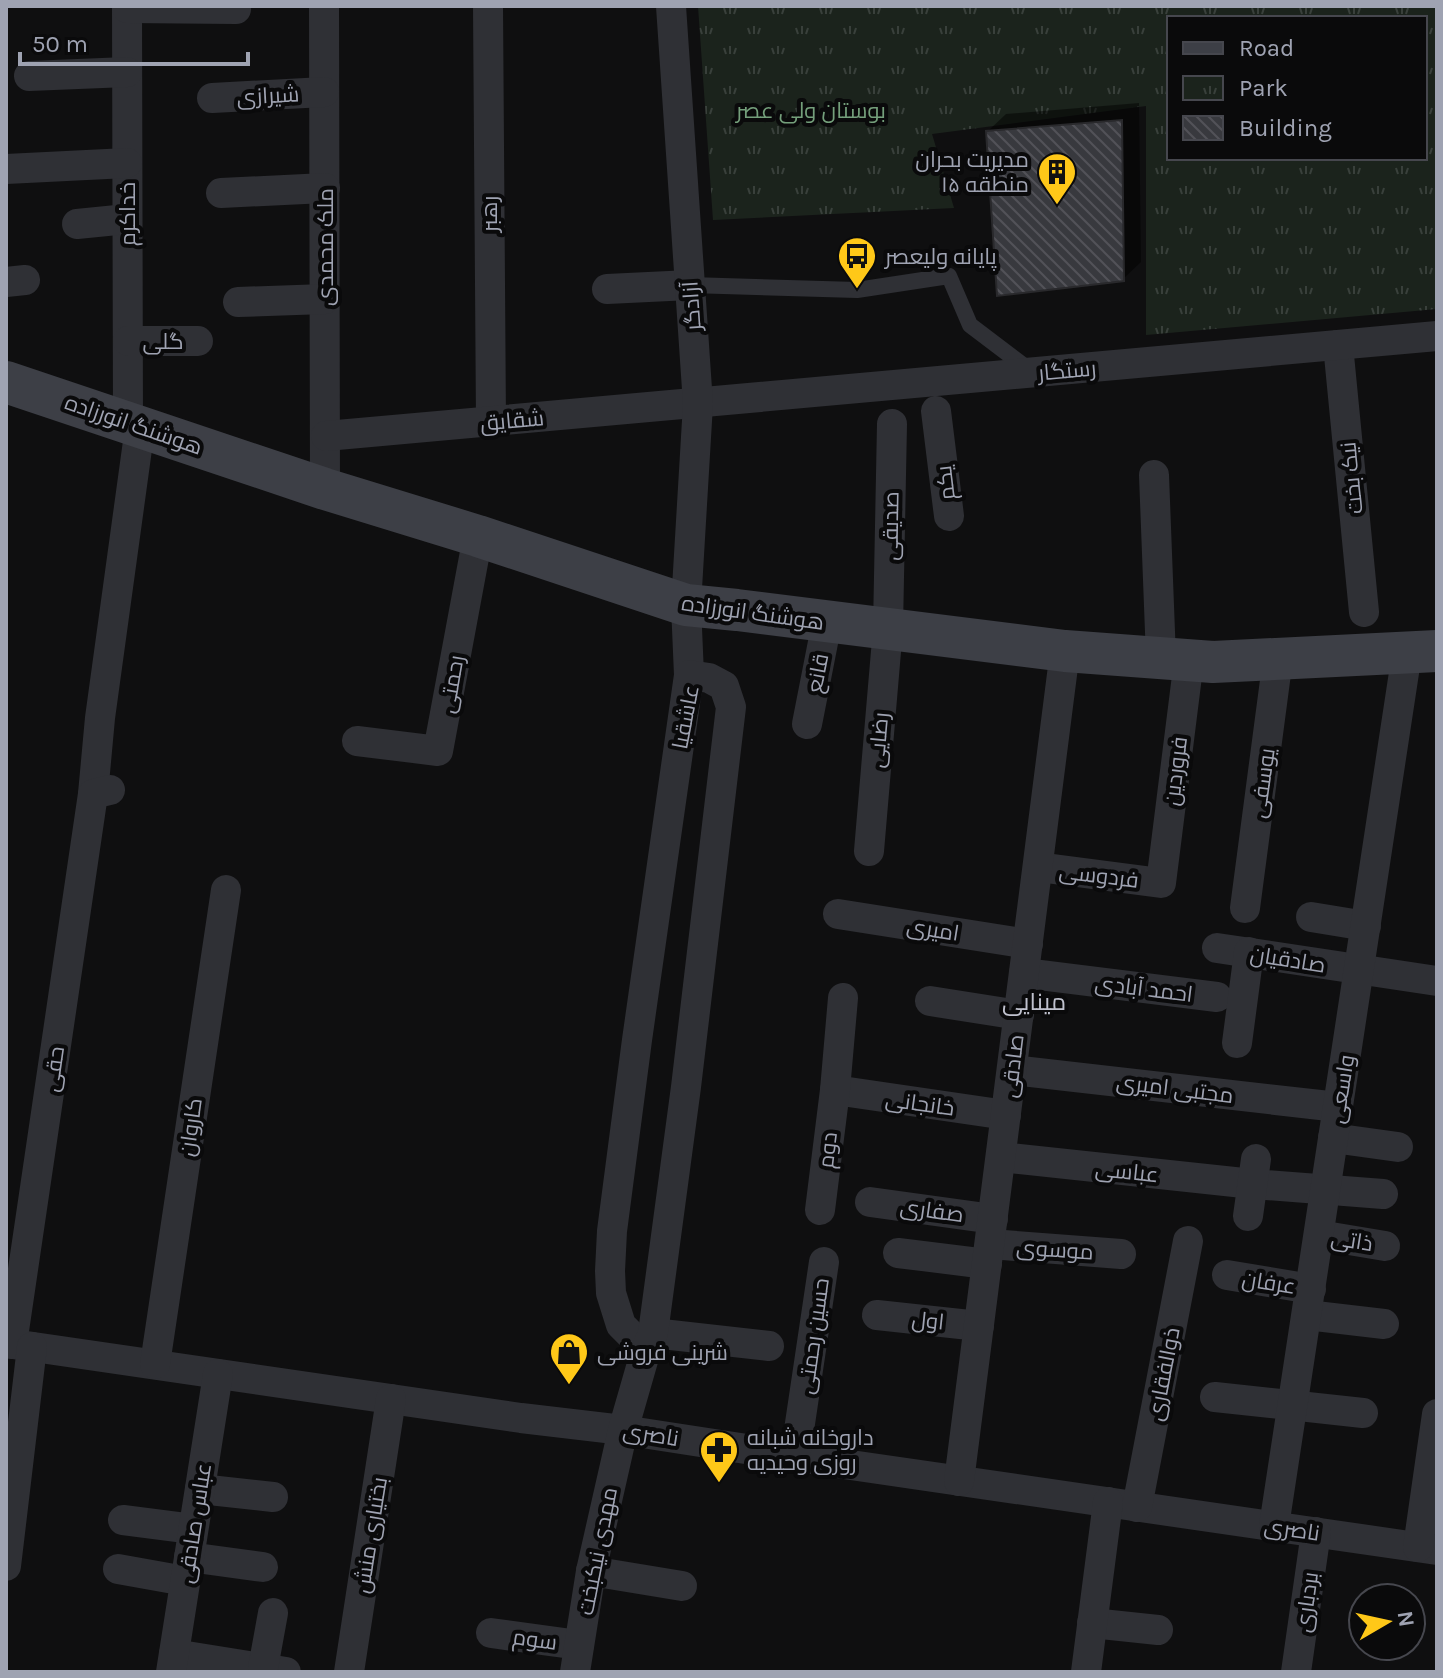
<svg xmlns="http://www.w3.org/2000/svg" width="1443" height="1678" font-family="Karla,Cairo,sans-serif">
	<defs>
		<pattern id="park-tufts" width="24" height="20" patternUnits="userSpaceOnUse" patternTransform="scale(2)"><rect width="24" height="20" fill="#1b231c"/><path d="M3 7l-1-3M5 7V3M7 7l1-3M15 17l-1-3M17 17v-4M19 17l1-3" fill="none" stroke="#39403b"/></pattern>
		<pattern id="building-back-hatch" width="6" height="6" patternUnits="userSpaceOnUse" patternTransform="scale(2)"><rect width="6" height="6" fill="#38393e"/><path d="M-1 5l2 2M0 0l6 6M5-1l2 2" fill="none" stroke="#525258"/></pattern>
	</defs>
	<rect width="100%" height="100%" fill="#0f0f10"/>
	<path fill="url(#park-tufts)" fill-rule="evenodd" d="M698 6H1437V309L1146 335V106L932 134 954 208 713 220ZM1169 18H1425V158H1169Z"/>
	<path fill="#0007" d="M1139 103 1141 262 1123 279 988 131 1006 114Z"/>
	<path fill="url(#building-back-hatch)" stroke="#29292c" stroke-width="2" d="M1122 120 1124 281 997 296 986 131Z"/>
	<g fill="none" stroke-linecap="round" stroke-linejoin="round">
		<path stroke="#2f3035" stroke-width="16" d="M690 285 857 290 949 276 970 325 1032 372"/>
		<g stroke="#2f3035" stroke-width="30">
			<path d="M127 6 128 421"/>
			<path d="M324 6 325 489"/>
			<path d="M488 6 491 422"/>
			<path d="M127 8 236 9"/>
			<path d="M29 76 127 72"/>
			<path d="M212 98 324 92"/>
			<path d="M6 169 127 163"/>
			<path d="M221 193 325 188"/>
			<path d="M77 224 127 219"/>
			<path d="M6 282 25 280"/>
			<path d="M607 289 690 285"/>
			<path d="M238 302 325 299"/>
			<path d="M128 341H198"/>
			<path d="M1338 345 1364 612"/>
			<path d="M936 411 949 516"/>
			<path d="M326 436 1437 336"/>
			<path d="M1154 475 1161 658"/>
			<path d="M807 724 827 622"/>
			<path d="M357 741 438 751 478 536"/>
			<path d="M93 794 100 718 140 427"/>
			<path d="M869 851 888 628 892 424"/>
			<path d="M1038 867 1161 883 1189 660"/>
			<path d="M1245 908 1278 658"/>
			<path d="M838 914 1028 944"/>
			<path d="M1311 917 1366 926"/>
			<path d="M1217 948 1437 981"/>
			<path d="M1024 973 1217 997"/>
			<path d="M930 1001 1019 1015"/>
			<path d="M1237 1043 1249 952"/>
			<path d="M1012 1070 1338 1107"/>
			<path d="M835 1090 1006 1115"/>
			<path d="M1333 1138 1398 1147"/>
			<path d="M1001 1157 1253 1184 1383 1194"/>
			<path d="M870 1202 993 1219"/>
			<path d="M820 1210 835 1090 843 998"/>
			<path d="M1248 1216 1256 1159"/>
			<path d="M1319 1235 1385 1246"/>
			<path d="M990 1244 1121 1254"/>
			<path d="M898 1253 987 1264"/>
			<path d="M1227 1275 1311 1289"/>
			<path d="M877 1315 979 1326"/>
			<path d="M1307 1315 1384 1324"/>
			<path d="M653 1333 769 1346"/>
			<path d="M6 1343 521 1418 623 1430 837 1463 1437 1550"/>
			<path d="M12 1344 93 794 110 790"/>
			<path d="M646 1350 621 1325 611 1293 610 1271 612 1231 637 1040 689 675 686 605 698 404 671 6"/>
			<path d="M155 1364 226 890"/>
			<path d="M1215 1397 1363 1413"/>
			<path d="M795 1457 824 1262"/>
			<path d="M959 1481 1065 651"/>
			<path d="M200 1489 273 1497"/>
			<path d="M1137 1507 1188 1241"/>
			<path d="M123 1520 193 1529"/>
			<path d="M1274 1526 1407 653"/>
			<path d="M1418 1547 1437 1414"/>
			<path d="M189 1557 263 1567"/>
			<path d="M6 1566 32 1347"/>
			<path d="M118 1569 185 1581"/>
			<path d="M591 1571 682 1586"/>
			<path d="M1092 1623 1158 1630"/>
			<path d="M491 1633 579 1645"/>
			<path d="M174 1654 286 1672"/>
			<path d="M263 1668 273 1613"/>
			<path d="M171 1672 218 1374"/>
			<path d="M349 1672 391 1399"/>
			<path d="M575 1672 591 1571 623 1430 646 1350 653 1333 686 1087 731 707 724 686 709 678 689 675"/>
			<path d="M1086 1672 1108 1502"/>
			<path d="M1296 1672 1316 1532"/>
		</g>
		<path stroke="#3d3f46" stroke-width="42" d="M6 382 325 489 478 536 686 605 737 610 1065 651 1213 662 1437 651"/>
	</g>
	<defs>
		<symbol id="building-pin" viewBox="-11 -11 22 30"><path d="M0 17L-7.5 6A9.5 9.5 0 1 1 7.5 6Z" fill="#ffc818" stroke="#0a0a0b"/><path d="M-4-6H4V6H1V3H-1V6H-4ZM-2.5-4.3h1.7v1.8h-1.7ZM.8-4.3h1.7v1.8H.8ZM-2.5-1h1.7V.8h-1.7ZM.8-1h1.7V.8H.8Z" fill="#111"/></symbol>
		<symbol id="bus-pin" viewBox="-11 -11 22 30"><path d="M0 17L-7.5 6A9.5 9.5 0 1 1 7.5 6Z" fill="#ffc818" stroke="#0a0a0b"/><path d="M-5-6H5V4H4V6H2V4H-2V6H-4V4H-5ZM-3.5-4V0h7V-4ZM-3.5 1.2v1.5H-2V1.2ZM2 1.2v1.5H3.5V1.2Z" fill="#111"/></symbol>
		<symbol id="shop-pin" viewBox="-11 -11 22 30"><path d="M0 17L-7.5 6A9.5 9.5 0 1 1 7.5 6Z" fill="#ffc818" stroke="#0a0a0b"/><path d="M-5-2.5h2.3a2.7 3.5 0 0 1 5.4 0H5L5.5 6h-11ZM-1.5-2.5h3a1.5 2.3 0 0 0-3 0Z" fill="#111"/></symbol>
		<symbol id="pharmacy-pin" viewBox="-11 -11 22 30"><path d="M0 17L-7.5 6A9.5 9.5 0 1 1 7.5 6Z" fill="#ffc818" stroke="#0a0a0b"/><path d="M-2-6h4v4h4v4h-4v4h-4v-4h-4v-4h4Z" fill="#111"/></symbol>
	</defs>
	<g fill-rule="evenodd">
		<use href="#building-pin" x="1035" y="150" width="44" height="60"/>
		<use href="#bus-pin" x="835" y="234" width="44" height="60"/>
		<use href="#shop-pin" x="547" y="1330" width="44" height="60"/>
		<use href="#pharmacy-pin" x="697" y="1428" width="44" height="60"/>
	</g>
	<g text-anchor="middle" stroke-width="8" stroke-linejoin="round" paint-order="stroke">
		<g font-size="22" fill="#9fa3b2" stroke="#0a0a0b">
			<text transform="translate(268 95) rotate(-3)" y="8">شیرازی</text>
			<text transform="translate(127 214) rotate(-90)" y="8">خداکرم</text>
			<text transform="translate(489 214) rotate(-90)" y="8">رهبر</text>
			<text transform="translate(325 247) rotate(-90)" y="8">ملک محمدی</text>
			<text transform="translate(691 306) rotate(-94)" y="8">آزادگر</text>
			<text x="163" y="349">گلی</text>
			<text transform="translate(1067 370) rotate(-5)" y="8">رستگار</text>
			<text transform="translate(512 420) rotate(-5)" y="8">شقایق</text>
			<text transform="translate(134 424) rotate(19)" y="8">هوشنگ انورزاده</text>
			<text transform="translate(1351 478) rotate(-96)" y="8">نیک بخت</text>
			<text transform="translate(945 483) rotate(-97)" y="8">یکم</text>
			<text transform="translate(890 526) rotate(-89)" y="8">صدیقی</text>
			<text transform="translate(753 612) rotate(8)" y="8">هوشنگ انورزاده</text>
			<text transform="translate(817 673) rotate(-79)" y="8">قانع</text>
			<text transform="translate(451 684) rotate(-80)" y="8">رحمتی</text>
			<text transform="translate(685 717) rotate(-79)" y="8">عاشقیا</text>
			<text transform="translate(878 740) rotate(-85)" y="8">رضایی</text>
			<text transform="translate(1175 771) rotate(-83)" y="8">فروردین</text>
			<text transform="translate(1262 783) rotate(-82)" y="8">یوسفی</text>
			<text transform="translate(1099 875) rotate(7)" y="8">فردوسی</text>
			<text transform="translate(933 929) rotate(9)" y="8">امیری</text>
			<text transform="translate(1288 959) rotate(9)" y="8">صادقیان</text>
			<text transform="translate(1144 988) rotate(7)" y="8">احمد آبادی</text>
			<text transform="translate(1012 1066) rotate(-83)" y="8">صادقی</text>
			<text transform="translate(53 1069) rotate(-82)" y="8">حقی</text>
			<text transform="translate(1175 1088) rotate(7)" y="8">مجتبی امیری</text>
			<text transform="translate(1341 1089) rotate(-81)" y="8">واسعی</text>
			<text transform="translate(920 1103) rotate(8)" y="8">خانجانی</text>
			<text transform="translate(190 1127) rotate(-82)" y="8">کاروان</text>
			<text transform="translate(827 1150) rotate(-83)" y="8">دوم</text>
			<text transform="translate(1127 1171) rotate(6)" y="8">عباسی</text>
			<text transform="translate(932 1210) rotate(8)" y="8">صفاری</text>
			<text transform="translate(1352 1240) rotate(9)" y="8">ذاتی</text>
			<text transform="translate(1055 1249) rotate(4)" y="8">موسوی</text>
			<text transform="translate(1269 1282) rotate(9)" y="8">عرفان</text>
			<text transform="translate(928 1320) rotate(6)" y="8">اول</text>
			<text transform="translate(813 1336) rotate(-82)" y="8">حسین رحمتی</text>
			<text transform="translate(1163 1374) rotate(-79)" y="8">ذوالفقاری</text>
			<text transform="translate(651 1434) rotate(9)" y="8">ناصری</text>
			<text transform="translate(194 1523) rotate(-81)" y="8">عباس صادقی</text>
			<text transform="translate(1292 1529) rotate(8)" y="8">ناصری</text>
			<text transform="translate(370 1535) rotate(-81)" y="8">بختیاری منش</text>
			<text transform="translate(597 1551) rotate(-79)" y="8">مهدی نیکبخت</text>
			<text transform="translate(1306 1602) rotate(-82)" y="8">بردباری</text>
			<text transform="translate(535 1639) rotate(8)" y="8">سوم</text>
		</g>
		<g font-size="22" fill="#749f7b" stroke="#0a0a0b">
			<text x="811" y="118">بوستان ولی عصر</text>
		</g>
		<g font-size="22" fill="#9fa3b2" stroke="#0a0a0b" text-anchor="start">
			<text x="1029" y="167" text-anchor="end">مدیریت بحران<tspan x="1029" dy="25">منطقه ۱۵</tspan></text>
			<text x="885" y="264">پایانه ولیعصر</text>
			<text x="597" y="1360">شرینی فروشی</text>
			<text x="747" y="1445">داروخانه شبانه<tspan x="747" dy="25">روزی وحیدیه</tspan></text>
		</g>
		<g font-size="24" fill="#c0c2ce" stroke="#0a0a0b">
			<text x="1034" y="1010">مینایی</text>
		</g>
	</g>
	<rect width="1443" height="1678" fill="none" stroke="#9fa3b2" stroke-width="16"/>
	<rect x="1167" y="16" width="260" height="144" fill="#0a0a0b" stroke="#46474e" stroke-width="2"/>
	<rect x="1183" y="42" width="40" height="12" fill="#3d3f46" stroke="#46474e" stroke-width="2"/>
	<text x="1239" y="56" font-size="24" fill="#9fa3b2">Road</text>
	<rect x="1183" y="76" width="40" height="24" fill="url(#park-tufts)" stroke="#46474e" stroke-width="2"/>
	<text x="1239" y="96" font-size="24" fill="#9fa3b2">Park</text>
	<rect x="1183" y="116" width="40" height="24" fill="url(#building-back-hatch)" stroke="#46474e" stroke-width="2"/>
	<text x="1239" y="136" font-size="24" fill="#9fa3b2">Building</text>
	<g transform="translate(1387 1622) rotate(81)"><circle r="38" fill="#0a0a0b" stroke="#46474e" stroke-width="2"/>
	<path d="M0-6L14 30L0 20L-14 30Z" fill="#ffc818"/>
	<text y="-12" font-size="22" font-weight="bold" text-anchor="middle" fill="#9fa3b2">N</text>
	</g>
	<path d="M20 52v12h228v-12" fill="none" stroke="#9fa3b2" stroke-width="4"/>
	<text x="32" y="52" font-size="24" fill="#9fa3b2" stroke="#0a0a0b" stroke-width="6" paint-order="stroke">50 m</text>
</svg>
